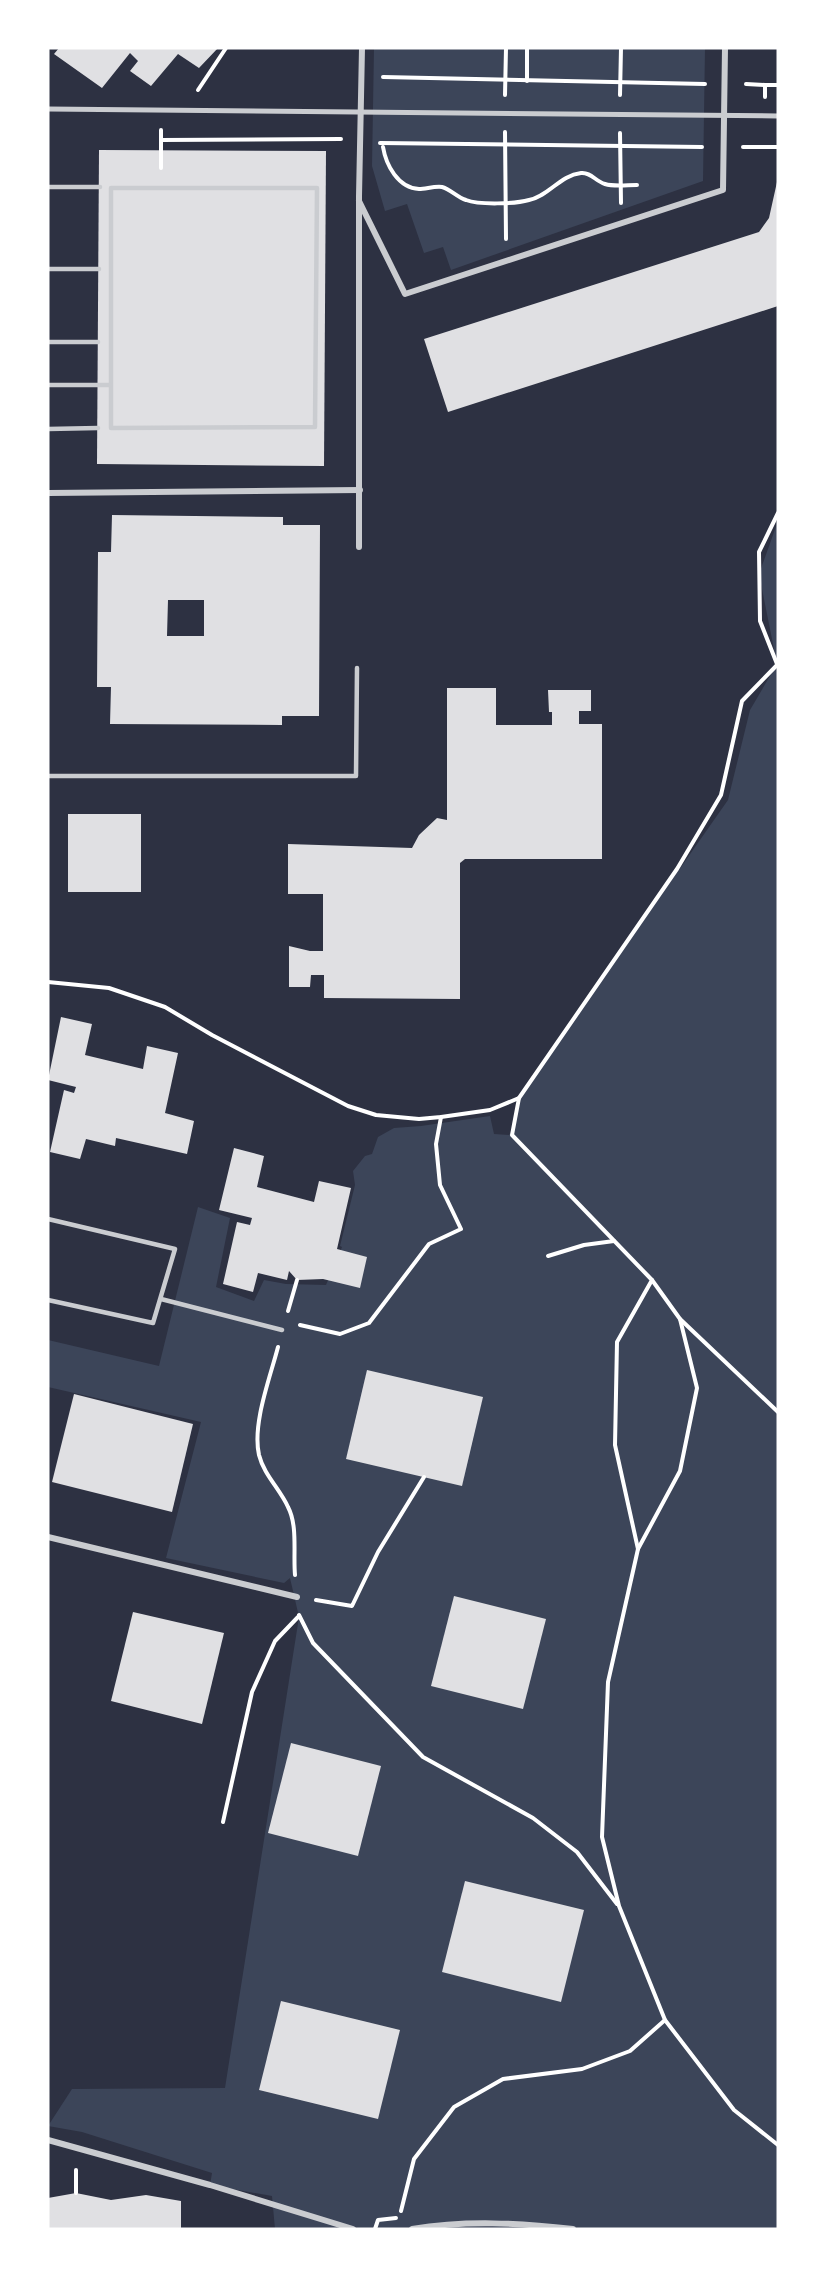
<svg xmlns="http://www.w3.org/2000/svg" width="826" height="2277" font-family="'Varela Round',sans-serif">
	<rect width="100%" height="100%" fill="#2d3142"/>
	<g fill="#3c4559">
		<path d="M374 48H705L703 181 451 270 443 247 424 253 407 204 385 211 372 166Z"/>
		<path d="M778 521V2229H275L272 2196 210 2185 212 2173 82 2132 48 2126 72 2089 225 2088 299 1617 290 1578 284 1583 166 1558 201 1422 48 1387V1340L159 1366 198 1207 230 1218 216 1287 254 1301 264 1280 286 1284 326 1285 342 1247 340 1246 355 1185 353 1171 365 1156 372 1154 378 1137 394 1128 421 1126 490 1116 494 1134 509 1135 513 1130 519 1098 728 800 750 710 777 664 759 574Z"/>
	</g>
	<g fill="#e0e0e3" fill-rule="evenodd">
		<path d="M59 48H218L199 68 178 54 151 86 130 71 138 61 130 53 102 88 54 54Z"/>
		<path d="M99 150 326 151 324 466 97 464Z"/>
		<path d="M777 182 778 306 448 412 424 339 759 232 769 218Z"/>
		<path d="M112 515 283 517V525H320L319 716H282V725L110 724 111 687H97L98 552H111ZM168 600H204V636H167Z"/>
		<path d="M447 688H496V725H552V712H549L548 690H591V711H579V724H602V859H465L460 863V999L324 998V975H311L310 987H289V946L310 951H323V894H288V844L412 848 419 835 437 818 447 820Z"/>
		<rect x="68" y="814" width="73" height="78"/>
		<path d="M61 1017 92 1024 85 1055 143 1069 147 1046 178 1053 165 1113 194 1121 187 1154 116 1138 115 1146 86 1139 80 1159 50 1152 64 1090 74 1093 76 1087 48 1080Z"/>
		<path d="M234 1148 264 1156 257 1187 314 1202 319 1181 351 1188 337 1249 367 1257 360 1288 323 1279 297 1280 289 1271 287 1280 258 1273 253 1292 223 1284 237 1222 250 1225 252 1218 219 1210Z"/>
		<path d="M367 1370 483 1397 462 1486 346 1459Z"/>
		<path d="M74 1394 193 1424 172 1512 52 1482Z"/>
		<path d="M454 1596 546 1619 523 1709 431 1686Z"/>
		<path d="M133 1612 224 1633 202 1724 111 1701Z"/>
		<path d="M291 1743 381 1766 358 1856 268 1833Z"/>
		<path d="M465 1881 584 1910 561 2002 442 1972Z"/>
		<path d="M281 2001 400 2030 378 2119 259 2090Z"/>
		<path d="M76 2193 111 2200 146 2195 181 2201V2229H48V2198Z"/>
	</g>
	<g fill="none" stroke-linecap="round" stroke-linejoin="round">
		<g stroke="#fff" stroke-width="4">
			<path d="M527 48V81"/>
			<path d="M383 77 705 84"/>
			<path d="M746 84 765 85"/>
			<path d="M198 90 226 48"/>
			<path d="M505 95 506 48"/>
			<path d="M620 95 621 48"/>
			<path d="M765 97V85H778"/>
			<path d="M505 132 506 239"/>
			<path d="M620 133 621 203"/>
			<path d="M161 140 341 139"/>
			<path d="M380 143 702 147"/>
			<path d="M383 147C386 165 398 188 419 189 426 189 434 186 442 187 450 189 457 197 466 200 479 205 515 204 529 200 549 196 560 175 581 173 591 172 595 181 605 184 614 187 627 185 637 185"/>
			<path d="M743 147H778"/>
			<path d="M161 168V130"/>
			<path d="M777 664 760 621 759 552 778 513"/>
			<path d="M778 664 742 701 721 795 677 869 519 1098 512 1135 652 1280 617 1342 615 1445 638 1549 608 1682 602 1837 619 1906 665 2020 734 2110 778 2145"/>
			<path d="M48 982 109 988 165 1007 212 1035 325 1094 348 1106 376 1115 419 1119 441 1117 490 1110 519 1098"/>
			<path d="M548 1256 584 1245 614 1241"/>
			<path d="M652 1280 680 1319 778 1412"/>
			<path d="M288 1311 297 1280"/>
			<path d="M300 1325 340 1334 369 1323 429 1244 461 1229 440 1185 436 1144 441 1117"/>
			<path d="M278 1347C270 1378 252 1424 259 1455 264 1475 280 1489 288 1507 298 1526 293 1554 295 1575"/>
			<path d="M638 1549 680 1471 697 1388 680 1319"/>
			<path d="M316 1600 352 1606 378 1552 424 1477"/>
			<path d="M299 1615 313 1643 423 1757 533 1818 577 1852 617 1904"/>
			<path d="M223 1822 252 1692 275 1641 298 1617"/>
			<path d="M76 2193V2170"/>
			<path d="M401 2211 414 2159 454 2107 503 2079 582 2069 630 2051 665 2020"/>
			<path d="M375 2229 378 2220 396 2218"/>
		</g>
		<g stroke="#caccd0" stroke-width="4.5">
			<path d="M48 187H100"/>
			<path d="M111 188H317L315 427 111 428Z"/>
			<path d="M48 269H99"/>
			<path d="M48 342H98"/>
			<path d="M48 385H110"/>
			<path d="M48 429 98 428"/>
			<path d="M48 776H356L357 668"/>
			<path d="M48 1219 175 1249 153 1323 48 1300"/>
			<path d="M161 1299 282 1330"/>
		</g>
		<path stroke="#caccd0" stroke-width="5" d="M48 109 778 116"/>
		<g stroke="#caccd0" stroke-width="6">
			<path d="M359 201 405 294 723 190 725 48"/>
			<path d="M48 493 360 490"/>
			<path d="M359 547V196L362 48"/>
			<path d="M48 1537 297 1597"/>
			<path d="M48 2140 210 2185 353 2229"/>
			<path d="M412 2229C466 2220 520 2223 573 2229"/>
		</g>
	</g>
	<rect width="826" height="2277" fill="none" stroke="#ffffff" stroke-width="99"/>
</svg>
